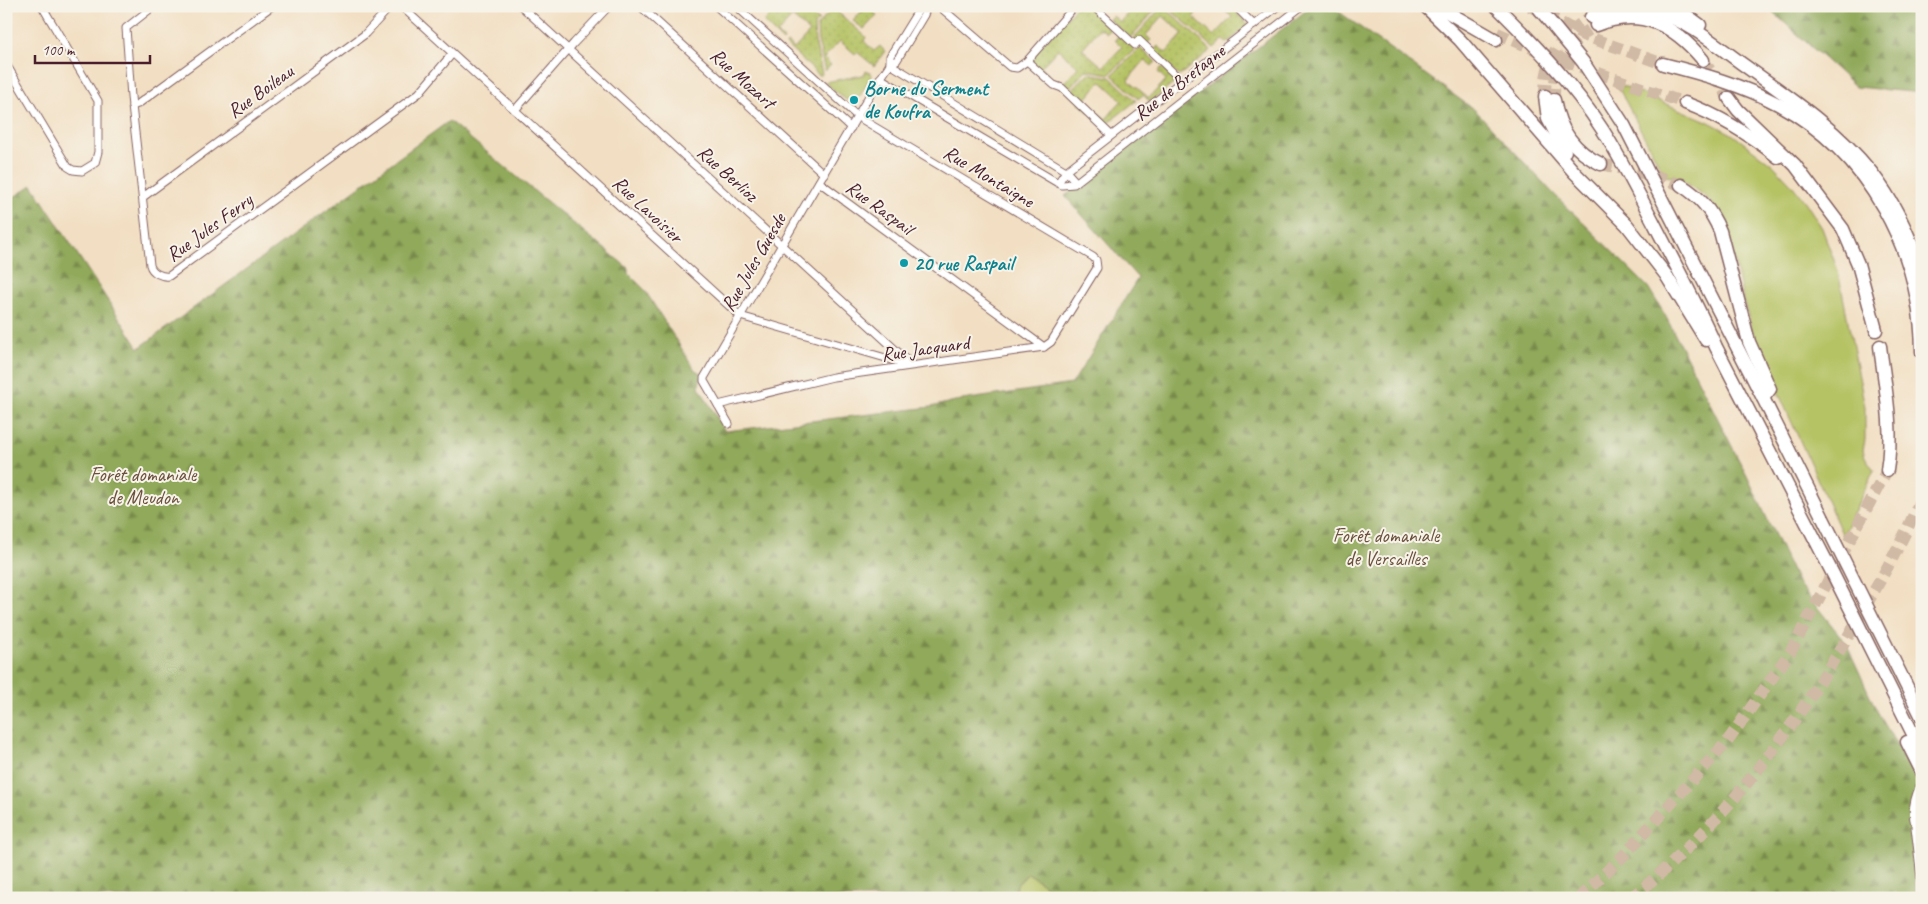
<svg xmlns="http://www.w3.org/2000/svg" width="1928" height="904" font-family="Caveat,sans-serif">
	<defs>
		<pattern id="forest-firs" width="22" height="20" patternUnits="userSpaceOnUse" patternTransform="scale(1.25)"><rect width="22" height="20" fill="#90a95a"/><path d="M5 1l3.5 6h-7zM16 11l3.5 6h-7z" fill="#78894b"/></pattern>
		<pattern id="garden-dots" width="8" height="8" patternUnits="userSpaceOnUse" patternTransform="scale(1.25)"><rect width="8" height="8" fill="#b6c365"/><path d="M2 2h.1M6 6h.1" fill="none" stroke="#9ea758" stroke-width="1.8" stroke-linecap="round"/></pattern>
	</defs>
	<rect width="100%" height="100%" fill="#f7f3e8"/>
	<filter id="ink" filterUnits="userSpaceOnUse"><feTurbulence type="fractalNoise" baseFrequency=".02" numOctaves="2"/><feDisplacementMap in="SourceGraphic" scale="10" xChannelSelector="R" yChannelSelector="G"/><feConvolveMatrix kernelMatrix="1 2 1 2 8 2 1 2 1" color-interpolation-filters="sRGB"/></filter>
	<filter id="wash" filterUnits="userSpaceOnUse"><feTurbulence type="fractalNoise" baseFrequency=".0096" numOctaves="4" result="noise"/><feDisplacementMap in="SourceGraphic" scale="20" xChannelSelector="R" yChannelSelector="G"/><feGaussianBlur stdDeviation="1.12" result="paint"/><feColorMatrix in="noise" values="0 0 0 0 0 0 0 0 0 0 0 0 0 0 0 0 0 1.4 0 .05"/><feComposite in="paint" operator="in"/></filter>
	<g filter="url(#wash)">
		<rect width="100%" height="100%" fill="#f2dfc3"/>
		<g fill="#b6c365" stroke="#807148">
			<path d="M866 71 872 74 860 96 846 100 825 82 863 75Z"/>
			<path d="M1616 83 1707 121 1732 134 1773 165 1792 185 1806 203 1822 228 1838 271 1865 407V440L1863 450 1865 457 1874 470 1843 536 1756 343 1744 303 1730 240 1722 222 1713 204 1702 194 1678 178 1665 176Z"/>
			<path d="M1028 873 1046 886 1071 898H1013L1017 885Z"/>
		</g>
		<g fill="url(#forest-firs)" stroke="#6d6442">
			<path d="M1312 6H1331L1476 111 1552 192 1648 287 1665 315 1747 476 1797 582 1846 643 1876 709 1920 786 1910 812 1916 893 1918 898H1071L1046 886 1028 873 1017 885 1013 898H6V186L14 197 32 185 139 348 449 121 628 268V273L644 289 695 370 701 373 699 387 725 431 931 407 955 401 1072 384 1138 278 1065 196Z"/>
			<path d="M1766 6H1922V93L1856 87Z"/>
		</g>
		<g fill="url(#garden-dots)" stroke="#807148">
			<path d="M779 6H795L819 20 814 25 815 41 822 74 820 76 786 45 787 43 794 49 810 32 792 17 777 34 784 40 783 42 765 24V21Z"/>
			<path d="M866 6 877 15 864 29 853 21Z"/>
			<path d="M1077 6H1088L1111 28 1107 33 1100 28 1082 49 1103 67 1122 47 1115 40 1119 35 1135 49 1110 74 1086 70 1067 91 1052 81 1054 80 1061 86 1078 67 1058 49 1041 67 1048 74 1046 76 1028 61Z"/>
			<path d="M1134 6H1173L1170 9 1158 7 1130 38 1109 19 1113 16 1120 22Z"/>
			<path d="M1176 6H1203L1193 17 1214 36 1232 17 1222 8 1223 6H1229L1249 25 1227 43 1223 40 1214 48 1172 11Z"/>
			<path d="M833 8 866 37 864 41 874 51 880 46 885 51 874 66 857 52 855 54 840 41 824 58 831 65 825 71 818 41 817 26Z"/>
			<path d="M1159 10 1170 12 1211 50 1179 76 1153 51 1158 46 1166 53 1183 34 1163 16 1146 35 1151 40 1146 45 1135 43 1132 40Z"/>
			<path d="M1140 48 1156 62 1152 66 1145 60 1128 80 1149 98 1166 80 1158 72 1162 67 1177 81 1150 102 1143 95 1138 99 1112 75Z"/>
			<path d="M1088 73 1110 77 1136 101 1104 126 1094 117 1098 113 1106 119 1122 100 1101 81 1085 100 1093 108 1088 112 1069 93Z"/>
		</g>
	</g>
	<g filter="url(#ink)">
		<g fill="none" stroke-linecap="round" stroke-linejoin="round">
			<g stroke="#d0b9a5" stroke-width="12" stroke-dasharray="12 6" stroke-linecap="butt">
				<path d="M1530 6 1583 35 1663 64"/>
				<path d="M1497 33 1555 58 1685 103"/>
				<path d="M1703 60 1729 98"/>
				<path d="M1545 96C1545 58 1559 36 1591 17"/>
				<path d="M1554 100C1553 71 1564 46 1589 30"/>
				<path d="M1601 164 1656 176 1681 185"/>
				<path d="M1579 898 1623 856 1727 742 1791 651 1887 470"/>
				<path d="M1630 898C1650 884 1667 867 1685 850 1756 782 1812 700 1861 614 1883 576 1905 537 1922 496"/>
			</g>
			<defs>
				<g id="street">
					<path d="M154 6 126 28 131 97 150 265C152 273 162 277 169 276L419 93 452 54"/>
					<path d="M401 6 740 316 910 365"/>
					<path d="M521 6 910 363"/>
					<path d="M640 6 824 174"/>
					<path d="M716 6 851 128"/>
					<path d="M939 6 1010 67 1017 68 1027 61 1075 6"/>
					<path d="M1093 6 1135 45 1139 40 1182 81"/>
					<path d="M1235 6 1254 25"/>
					<path d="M1027 61 1054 85 1062 88 1111 135"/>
					<path d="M6 64 68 167 73 170 82 171 95 163 98 152V101L42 6"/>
					<path d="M890 64 1066 171 1278 6"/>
					<path d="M890 64V56L921 6"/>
					<path d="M880 78 1058 183 1062 185 1074 184 1302 6"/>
					<path d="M132 106 138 104 272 6"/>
					<path d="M515 110 574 43 609 6"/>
					<path d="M819 182 1044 347"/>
					<path d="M1058 183 1066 171 1076 182"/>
					<path d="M143 197 364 35 391 6"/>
					<path d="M718 405 833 377 1044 347 1051 342 1097 268 1096 260 1093 257 858 117 736 6"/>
					<path d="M729 424 704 381V378L869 96 890 64 897 60 924 15 927 6"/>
					<path d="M1915 827 1922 886"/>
				</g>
				<path id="secondary" d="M1921 787C1913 805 1912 819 1922 837"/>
				<g id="highway">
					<path d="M1425 6 1460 40 1575 173 1627 225 1666 275 1706 340"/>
					<path d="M1437 6 1496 40"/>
					<path d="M1496 6C1534 44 1573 84 1602 129 1622 160 1638 193 1655 225 1676 266 1698 306 1716 347L1835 578 1922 752"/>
					<path d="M1537 6 1583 62 1624 125 1763 398 1922 717"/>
					<path d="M1674 6 1700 25"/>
					<path d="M1591 17C1611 7 1636 6 1657 12 1689 22 1715 44 1741 63 1787 96 1836 128 1871 172 1895 203 1912 239 1922 277"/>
					<path d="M1596 25C1641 7 1674 25 1703 60"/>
					<path d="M1663 64C1703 74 1742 85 1778 104 1869 153 1921 251 1922 352"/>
					<path d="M1545 96 1548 119 1565 151"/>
					<path d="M1729 98 1738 110 1795 165 1843 229 1858 264 1876 330"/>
					<path d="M1554 100C1559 129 1573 151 1601 164"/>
					<path d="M1685 103C1720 116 1749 134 1778 157"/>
					<path d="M1681 185C1700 197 1711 210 1720 231L1749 342 1770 389 1763 398"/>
					<path d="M1880 346C1885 387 1894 429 1887 470"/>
					<path d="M1907 742 1922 772"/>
				</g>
			</defs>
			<use href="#street" stroke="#856260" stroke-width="9"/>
			<use href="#secondary" stroke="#856260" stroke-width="12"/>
			<use href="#highway" stroke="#856260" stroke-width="15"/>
			<use href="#street" stroke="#fff" stroke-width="7"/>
			<use href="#secondary" stroke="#fff" stroke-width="10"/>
			<use href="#highway" stroke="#fff" stroke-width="12"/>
		</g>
	</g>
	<g fill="#0f9aa8" stroke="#f7f3e8" stroke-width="2">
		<circle cx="854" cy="100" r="5"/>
		<circle cx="904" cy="263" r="5"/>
	</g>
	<g text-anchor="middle" stroke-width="4" stroke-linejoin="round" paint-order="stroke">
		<g font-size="20" fill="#4a1f2b" stroke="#f7f3e8">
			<text transform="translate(743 78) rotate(42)" y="7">Rue Mozart</text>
			<text transform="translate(1179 82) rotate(-38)" y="7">Rue de Bretagne</text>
			<text transform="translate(260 91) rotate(-36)" y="7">Rue Boileau</text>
			<text transform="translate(728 173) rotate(42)" y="7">Rue Berlioz</text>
			<text transform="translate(989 176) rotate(31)" y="7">Rue Montaigne</text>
			<text transform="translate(880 207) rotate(36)" y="7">Rue Raspail</text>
			<text transform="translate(648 209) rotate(43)" y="7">Rue Lavoisier</text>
			<text transform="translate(209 227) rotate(-36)" y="7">Rue Jules Ferry</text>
			<text transform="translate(753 262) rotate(-60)" y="7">Rue Jules Guesde</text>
			<text transform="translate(925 348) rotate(-8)" y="7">Rue Jacquard</text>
		</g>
		<g font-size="20" font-weight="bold" fill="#0d838f" stroke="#f7f3e8" text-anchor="start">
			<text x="864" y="95">Borne du Serment<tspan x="864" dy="23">de Koufra</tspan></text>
			<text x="914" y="270">20 rue Raspail</text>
		</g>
		<g font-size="20" fill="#6a503c" stroke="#f7f3e8">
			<text x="143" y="481">Forêt domaniale<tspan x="143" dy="23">de Meudon</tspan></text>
			<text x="1386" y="542">Forêt domaniale<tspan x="1386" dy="23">de Versailles</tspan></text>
		</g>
	</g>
	<rect width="1928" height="904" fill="none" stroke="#f7f3e8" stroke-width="25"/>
	<path d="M35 55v8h115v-8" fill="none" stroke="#4a1f2b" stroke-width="2.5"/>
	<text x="42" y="55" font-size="15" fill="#4a1f2b" stroke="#f7f3e8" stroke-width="4" paint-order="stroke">100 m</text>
</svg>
